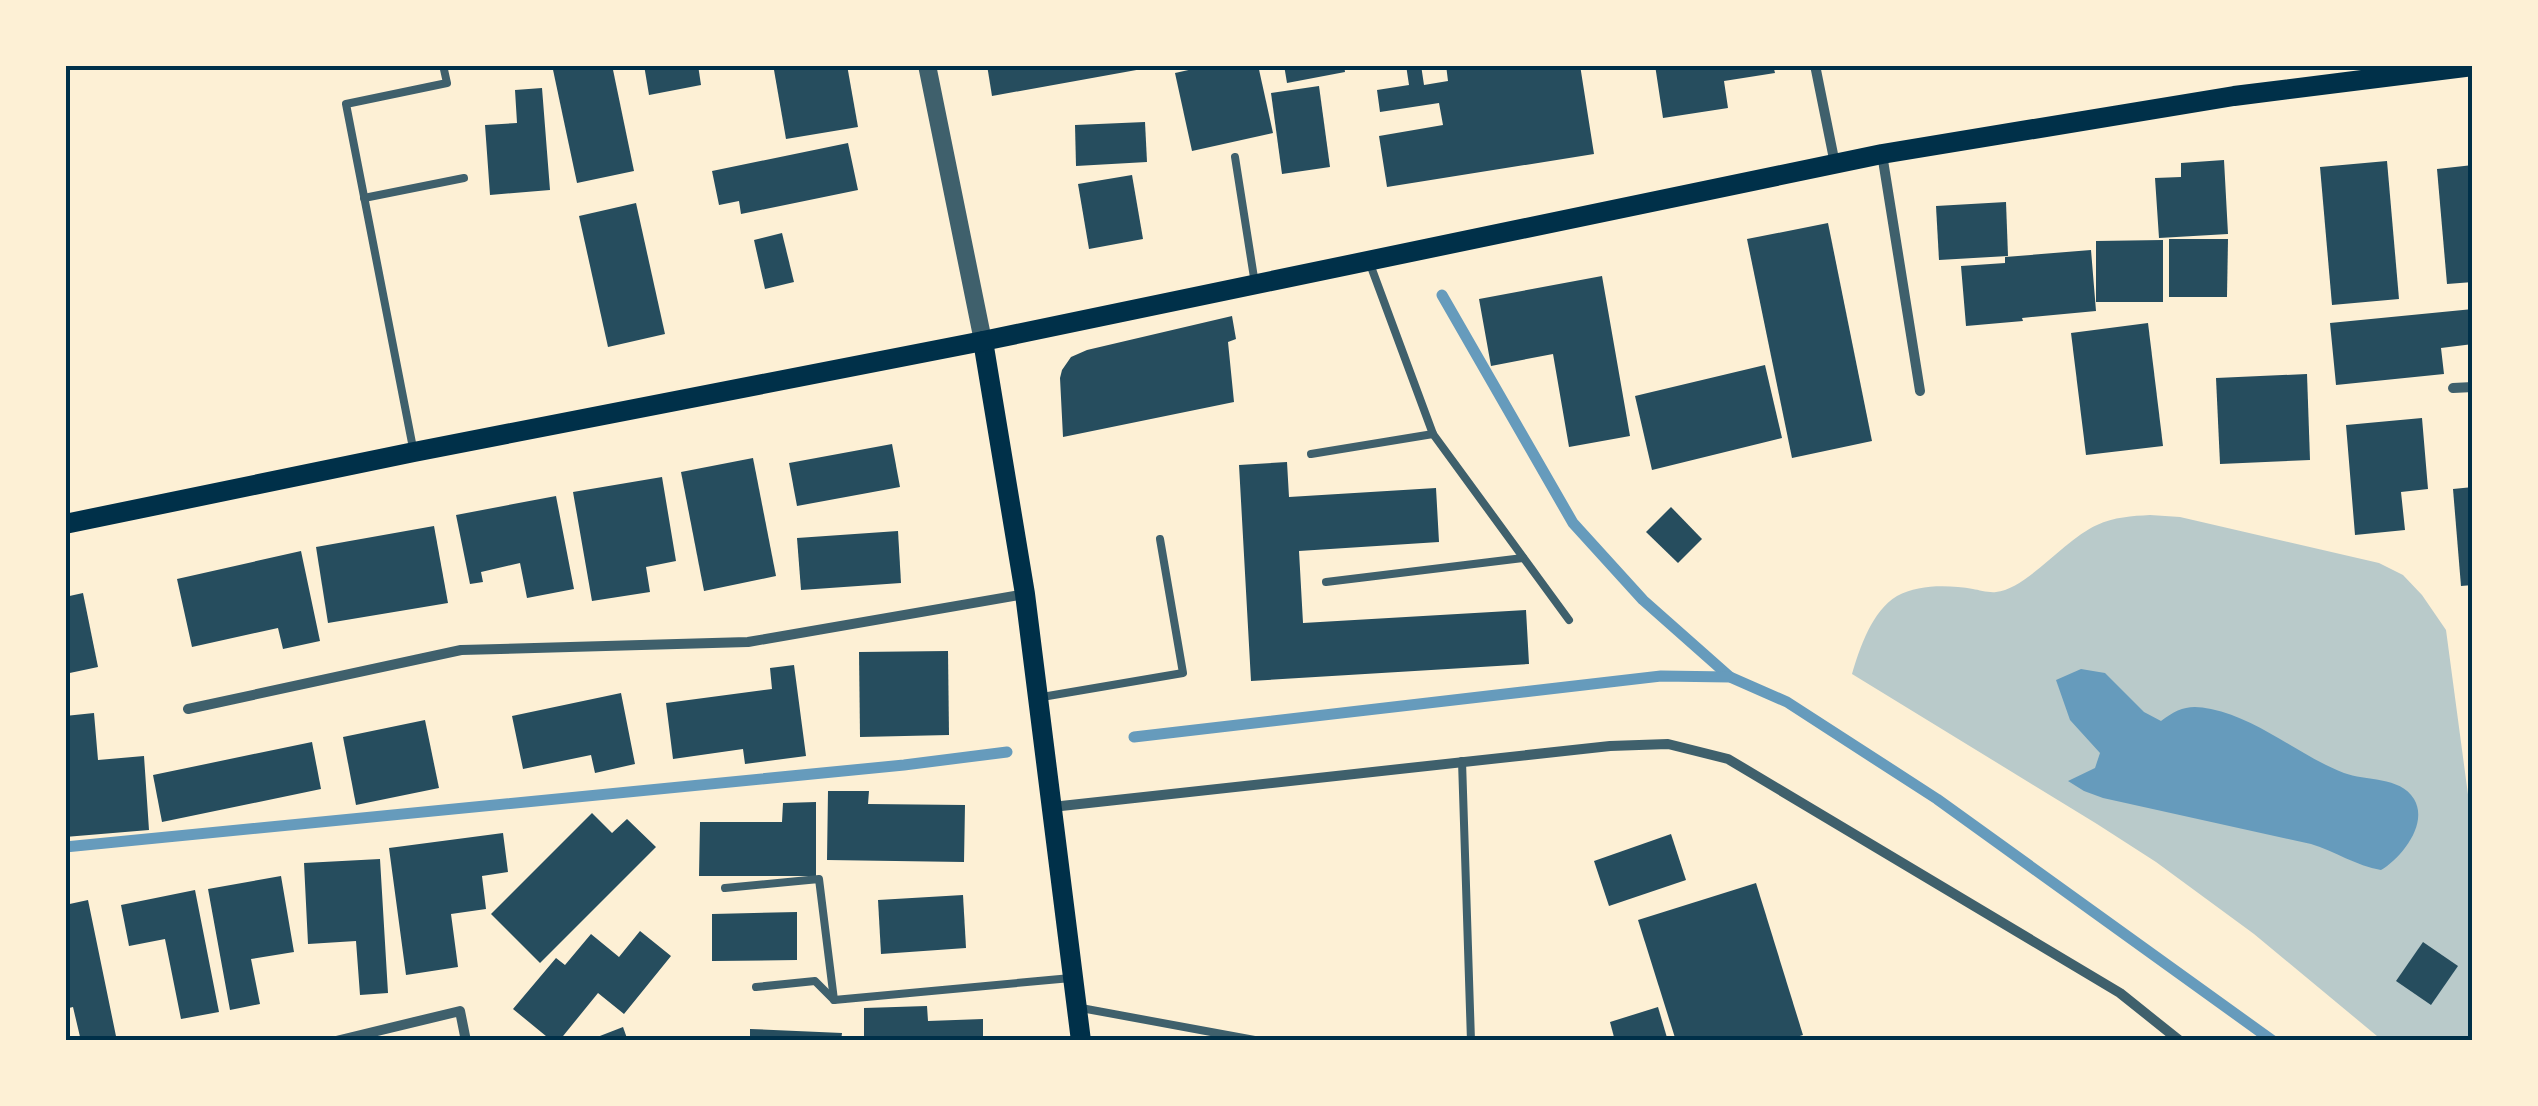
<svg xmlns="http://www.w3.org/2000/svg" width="2538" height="1106" font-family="'Work Sans',sans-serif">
	<rect width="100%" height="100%" fill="#fdf0d5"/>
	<path fill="#b9caca" d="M2150 515 2180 517 2379 563 2403 575 2422 595 2446 630 2473 832V1041H2383L2254 934 2156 862 2097 824 1852 674C1860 647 1872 611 1897 596 1919 584 1949 585 1973 589 1979 590 1989 593 1996 592 2027 589 2065 539 2097 525 2114 517 2132 516 2150 515Z"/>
	<path fill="#669bbc" d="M2081 669 2105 673 2144 712 2161 721C2178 708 2189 704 2211 709 2259 719 2298 755 2344 773 2365 781 2400 776 2414 799 2429 824 2401 858 2381 870 2356 866 2335 851 2311 844L2103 798 2084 791 2068 781 2095 768 2100 753 2070 720 2056 680Z"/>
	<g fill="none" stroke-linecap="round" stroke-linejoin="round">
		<g stroke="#669bbc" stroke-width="11">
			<path d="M1442 295 1573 523 1643 600 1730 677"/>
			<path d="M1134 737 1661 676 1730 677 1787 702 1937 799 2273 1041"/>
			<path d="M65 847 904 765 1007 752"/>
		</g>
	</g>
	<g fill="#264d5e">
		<path d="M552 65H612L634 171 577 183Z"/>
		<path d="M644 65H698L701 85 649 95Z"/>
		<path d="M802 65H847L858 127 786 139 774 70Z"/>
		<path d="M987 65H1153V67L992 96Z"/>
		<path d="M1211 65H1258L1273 133 1192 151 1175 73Z"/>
		<path d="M1284 65H1344L1345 72 1287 83Z"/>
		<path d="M1406 65H1421L1424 85 1448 81 1446 65H1580L1594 154 1387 187 1379 136 1443 125 1439 103 1380 112 1377 90 1409 85Z"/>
		<path d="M1655 65H1773L1775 73 1724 81 1728 108 1663 118Z"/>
		<path d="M1319 86 1330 167 1282 174 1271 93Z"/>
		<path d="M542 88 550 190 490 195 485 125 517 123 515 90Z"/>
		<path d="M1145 122 1147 162 1076 166 1075 125Z"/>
		<path d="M848 143 858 190 741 214 739 201 719 205 712 171Z"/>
		<path d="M2224 160 2228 234 2159 238 2155 178 2181 177V163Z"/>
		<path d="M2387 161 2399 299 2332 305 2320 167Z"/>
		<path d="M2473 165V282L2447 284 2437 169Z"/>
		<path d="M1132 175 1143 239 1089 249 1078 184Z"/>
		<path d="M2006 202 2008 256 1939 260 1936 206Z"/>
		<path d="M636 203 665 334 608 347 579 216Z"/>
		<path d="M1828 223 1872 441 1792 458 1747 239Z"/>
		<path d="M782 233 794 282 765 289 754 240Z"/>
		<path d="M2169 239H2228L2227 297H2169Z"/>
		<path d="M2163 240V302H2096V241Z"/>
		<path d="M2091 250 2096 311 2022 318 2023 321 1966 326 1961 266 2005 263V257Z"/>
		<path d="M1602 276 1630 436 1569 447 1553 354 1491 366 1479 299Z"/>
		<path d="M2473 309V344L2441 348 2444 374 2336 385 2330 323Z"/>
		<path d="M1232 316 1236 339 1228 342 1234 402 1063 437 1060 378 1062 370 1071 357 1087 350Z"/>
		<path d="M2148 323 2163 446 2086 455 2071 333Z"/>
		<path d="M1765 365 1782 438 1652 470 1635 396Z"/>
		<path d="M2307 374 2310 460 2220 464 2216 378Z"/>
		<path d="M2422 418 2428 489 2401 492 2405 530 2355 535 2346 425Z"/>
		<path d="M892 444 900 487 797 506 789 463Z"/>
		<path d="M753 458 776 576 704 591 681 472Z"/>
		<path d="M1287 462 1289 497 1436 488 1439 542 1299 551 1303 623 1526 610 1529 664 1251 681 1239 465Z"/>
		<path d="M662 477 676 561 646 567 650 592 592 601 573 492Z"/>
		<path d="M2473 487V585L2461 586 2453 489Z"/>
		<path d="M556 496 574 589 527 598 520 563 481 572 483 582 470 584 456 515Z"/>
		<path d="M1671 507 1702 539 1678 563 1646 532Z"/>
		<path d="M434 526 448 603 328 623 316 547Z"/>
		<path d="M898 531 901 583 801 590 797 538Z"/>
		<path d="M301 551 320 641 283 649 278 628 192 647 177 579Z"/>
		<path d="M83 593 98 667 65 674V597Z"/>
		<path d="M948 651 949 735 860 737 859 652Z"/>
		<path d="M794 665 806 756 745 764 743 749 673 759 666 703 772 689 770 668Z"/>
		<path d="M621 693 635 764 595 773 591 755 523 769 512 716Z"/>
		<path d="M94 713 98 760 144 756 149 830 65 837V716Z"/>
		<path d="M425 720 439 788 356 805 343 737Z"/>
		<path d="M312 742 321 789 162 822 153 775Z"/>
		<path d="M828 791H869L868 804 965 805 964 862 827 860Z"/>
		<path d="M816 802V876H699L700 822H782L783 803Z"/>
		<path d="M592 813 612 833 627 819 656 847 540 963 491 914Z"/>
		<path d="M503 833 508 872 482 876 486 909 451 914 458 967 406 975 389 848Z"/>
		<path d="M1671 834 1686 880 1609 906 1594 861Z"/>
		<path d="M380 859 388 993 360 995 356 941 308 944 304 863Z"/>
		<path d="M281 876 294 952 251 959 260 1004 230 1010 208 889Z"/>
		<path d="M1756 883 1803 1035 1783 1041H1676L1638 920Z"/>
		<path d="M195 890 219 1012 181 1019 165 939 129 946 121 905Z"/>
		<path d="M963 895 966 948 881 954 878 900Z"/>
		<path d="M88 900 117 1041H81L73 1007 65 1009V905Z"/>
		<path d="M797 912V960L712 961V914Z"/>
		<path d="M640 931 671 956 624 1014 598 993 559 1041H552L513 1009 556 958 565 965 591 934 619 957Z"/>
		<path d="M2423 942 2458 966 2431 1005 2396 981Z"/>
		<path d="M927 1006 928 1021 983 1019V1041H864V1008Z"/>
		<path d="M1658 1007 1668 1041H1615L1610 1022Z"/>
		<path d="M623 1027 628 1041H587Z"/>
		<path d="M750 1029 842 1033 841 1041H750Z"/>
	</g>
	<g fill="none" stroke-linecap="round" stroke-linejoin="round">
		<g stroke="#3f606c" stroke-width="8">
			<path d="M1235 157 1255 284"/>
			<path d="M364 198 464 178"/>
			<path d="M1370 264 1433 434 1569 620"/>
			<path d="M413 448 346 104 447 83 443 65"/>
			<path d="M1311 454 1433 434"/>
			<path d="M1326 582 1523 558"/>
			<path d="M1042 697 1183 673 1160 539"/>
			<path d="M1462 761 1471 1041"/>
			<path d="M725 888 819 879 834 1000"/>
			<path d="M756 987 815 981 834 1000 1071 978"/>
			<path d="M1081 1008 1260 1041"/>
		</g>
		<g stroke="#3f606c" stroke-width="10">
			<path d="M1815 65 1835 164"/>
			<path d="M1882 154 1920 391"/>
			<path d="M2453 388 2473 387"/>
			<path d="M188 709 461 650 748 642 1025 594"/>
			<path d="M1052 807 1610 746 1668 744 1728 759 2120 993 2180 1041"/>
			<path d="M336 1041 460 1011 466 1041"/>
		</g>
		<path stroke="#3f606c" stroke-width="18" d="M927 65 983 341"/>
		<g stroke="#003049" stroke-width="20">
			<path d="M983 341 1025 594 1081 1041"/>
			<path d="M65 524 414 452 983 341 1882 154 2234 96 2473 66"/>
		</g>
	</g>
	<rect width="2538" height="1106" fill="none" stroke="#fdf0d5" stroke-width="135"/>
	<rect x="68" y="68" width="2402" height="970" fill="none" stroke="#003049" stroke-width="4"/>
</svg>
